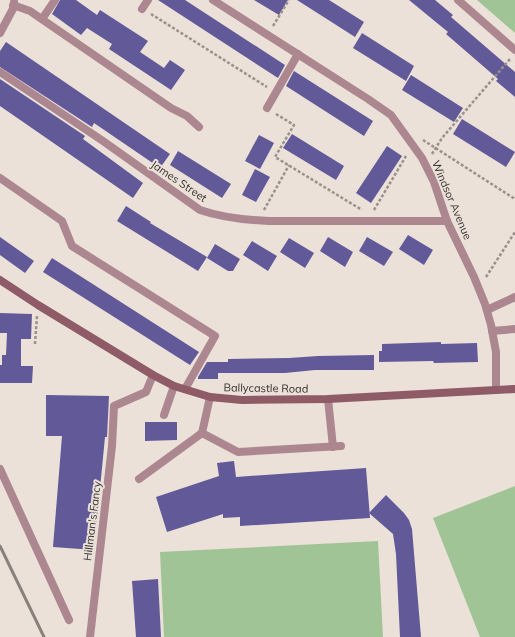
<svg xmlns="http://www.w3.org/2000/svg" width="515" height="637" font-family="Mulish,sans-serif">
	<rect width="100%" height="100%" fill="#ebe1d9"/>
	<g fill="#a0c496">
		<path d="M477 0H515V33Z"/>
		<path d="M515 486V637H480L433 518Z"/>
		<path d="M378 541 383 637H164L160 552Z"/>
	</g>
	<g fill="#625999">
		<path d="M60 0H76L97 15 100 10 148 41 140 52 164 68 170 60 185 70 171 90 109 49 112 44 87 28 81 35 52 14Z"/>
		<path d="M158 0H185L285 65 278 78Z"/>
		<path d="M254 0H288L279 15Z"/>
		<path d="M297 0H329L364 22 355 37Z"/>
		<path d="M409 0H435L453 15 451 17 515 72V97L496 81 498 79 446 34 448 32Z"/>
		<path d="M362 33 414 66 406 81 353 48Z"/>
		<path d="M6 42 170 154 160 168 94 123 92 127 0 67V51Z"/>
		<path d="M294 71 373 121 364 136 286 86Z"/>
		<path d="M411 75 463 108 454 122 402 90Z"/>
		<path d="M0 79 85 136 83 139 143 183 133 198 0 106Z"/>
		<path d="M462 119 515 152 506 167 453 134Z"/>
		<path d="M292 134 344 166 336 180 283 148Z"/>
		<path d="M259 135 274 143 260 169 245 161Z"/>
		<path d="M387 146 402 156 371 203 356 193Z"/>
		<path d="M178 151 231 184 222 198 170 165Z"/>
		<path d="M255 169 270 177 256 202 242 195Z"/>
		<path d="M126 206 151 222 150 223 207 257 198 271 117 221Z"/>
		<path d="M408 235 433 250 424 265 399 249Z"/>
		<path d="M0 237 34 261 25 273 0 255Z"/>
		<path d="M328 237 353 252 345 267 320 251Z"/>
		<path d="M367 237 393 252 384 266 359 251Z"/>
		<path d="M289 238 314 253 305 268 280 252Z"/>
		<path d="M252 241 277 256 268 271 243 255Z"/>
		<path d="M215 244 240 259 233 271H228L207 258Z"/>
		<path d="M52 258 199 352 190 365 43 272Z"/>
		<path d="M0 313 32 314 31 339H21V366H33L32 383H0V365H2V355H6L7 333H0Z"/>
		<path d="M441 342V344L477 343 478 362 434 363 433 361 379 362V351H382V344Z"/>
		<path d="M374 355V370H315L285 373H218V379H198V377L207 362H228V359L289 358 318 356Z"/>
		<path d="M46 395 109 396 107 437H105L94 550 53 547 62 436H46Z"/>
		<path d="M145 422H177V440L145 441Z"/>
		<path d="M234 461 236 477 366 468 370 518 240 526V517L223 518V514L167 532 156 497 219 476 217 463Z"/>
		<path d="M386 495 404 513 409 520 412 529 421 637H400L396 554 393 534 369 513Z"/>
		<path d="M158 579 161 637H136L132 581Z"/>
	</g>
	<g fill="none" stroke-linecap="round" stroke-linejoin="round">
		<g stroke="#99918c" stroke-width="2.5" stroke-dasharray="3 2" stroke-linecap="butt">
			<path d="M151 14 267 87"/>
			<path d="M273 26 289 0"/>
			<path d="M276 114 294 125 275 157 362 210"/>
			<path d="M423 140 515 199"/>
			<path d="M432 154 442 138 510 59"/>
			<path d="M264 210 289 165"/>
			<path d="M374 210 406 156"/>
			<path d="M486 277 515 232"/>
			<path d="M35 344 37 316"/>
		</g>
		<g stroke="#ac878f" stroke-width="8">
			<path d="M13 5 30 11 171 108 187 116 199 127"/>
			<path d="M142 9 148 0"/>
			<path d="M42 19 55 0"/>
			<path d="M0 33 14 7V2"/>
			<path d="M267 108 298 54"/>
			<path d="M0 178 62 221 72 246 215 336 185 389"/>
			<path d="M492 331 515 329"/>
			<path d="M210 397 202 433 238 452 341 446"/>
			<path d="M328 399 333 447"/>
			<path d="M164 415 174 386"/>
			<path d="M0 469 69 620"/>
			<path d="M139 479 202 433"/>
			<path d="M90 637 112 446 114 406 146 392 153 375"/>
		</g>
		<g stroke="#ac878f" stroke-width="8">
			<path d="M213 0 368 99 391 115 422 158 434 182 447 221 474 277 485 304 491 325 496 352V390"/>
			<path d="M458 0 515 50"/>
			<path d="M0 72 103 141 200 210C223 218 245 220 269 221H447"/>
			<path d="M487 310 515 297"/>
		</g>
		<path stroke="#8e5b67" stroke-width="8" d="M0 280 38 305 153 375 174 386 210 397 242 400 328 399 515 389"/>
		<path stroke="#88817c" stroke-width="3" d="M0 546 44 637"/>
	</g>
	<g text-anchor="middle" stroke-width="4" stroke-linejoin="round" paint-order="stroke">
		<g font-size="11" fill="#34302d" stroke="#ebe1d9">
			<text transform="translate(179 181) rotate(34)" y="4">James Street</text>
			<text transform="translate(452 200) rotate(67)" y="4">Windsor Avenue</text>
			<text transform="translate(266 388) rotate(1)" y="4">Ballycastle Road</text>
			<text transform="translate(92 521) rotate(-83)" y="4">Hillman's Fancy</text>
		</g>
	</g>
</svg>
